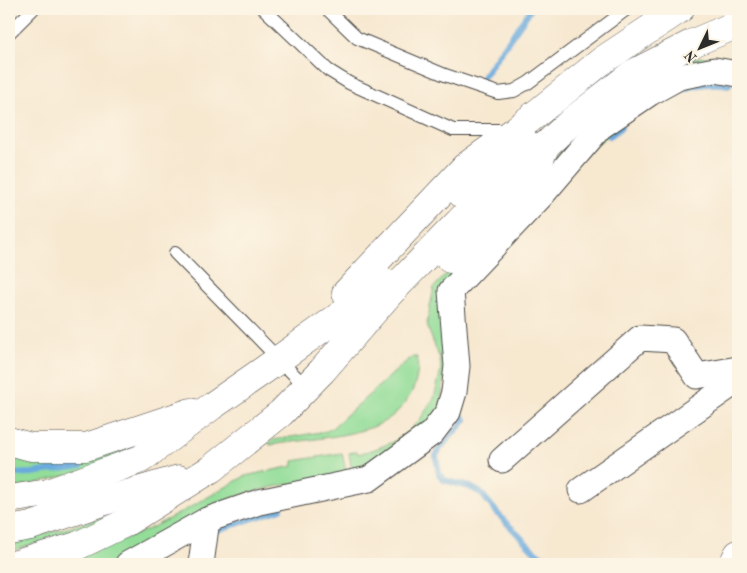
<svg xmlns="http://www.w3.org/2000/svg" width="747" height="573" font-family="'Old Standard TT',serif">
	<rect width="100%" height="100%" fill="#fcf5e5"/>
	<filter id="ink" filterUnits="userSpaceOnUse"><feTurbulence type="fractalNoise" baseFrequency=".02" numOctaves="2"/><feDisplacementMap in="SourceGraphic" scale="10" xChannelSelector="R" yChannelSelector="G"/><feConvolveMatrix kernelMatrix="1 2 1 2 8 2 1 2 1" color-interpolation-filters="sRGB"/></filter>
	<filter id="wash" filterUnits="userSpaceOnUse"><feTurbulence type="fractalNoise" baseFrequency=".0096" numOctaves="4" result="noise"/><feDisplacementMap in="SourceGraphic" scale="20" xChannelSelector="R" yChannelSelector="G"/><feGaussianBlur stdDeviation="1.12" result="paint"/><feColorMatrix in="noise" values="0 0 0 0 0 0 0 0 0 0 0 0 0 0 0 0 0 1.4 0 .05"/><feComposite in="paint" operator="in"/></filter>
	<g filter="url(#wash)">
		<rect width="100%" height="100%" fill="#f7e8d0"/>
		<g fill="#93dd99" stroke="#5f8462">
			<path d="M699 57H715L738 61V69L675 73 448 282V345L440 410 407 446 352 474 349 453 357 451 358 454 375 449 393 442 407 432 419 421 434 398 441 370 440 359 429 331 427 322 434 287 540 178 581 128 685 60Z"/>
			<path d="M413 357H417C422 389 400 418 370 428 338 438 303 440 270 445L269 443 273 440 327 431 332 428 408 360Z"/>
			<path d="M141 444 88 470 9 490V455L53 462 93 459Z"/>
			<path d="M342 453 347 475C305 482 259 486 220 503L124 560 113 564H57L75 559 147 530 180 513 245 476 293 466V461Z"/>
			<path d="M122 510 91 526 9 552V542L71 527Z"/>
		</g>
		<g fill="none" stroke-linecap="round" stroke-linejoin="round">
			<g stroke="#6aaadd" stroke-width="6">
				<path d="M483 77 531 9"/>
				<path d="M673 93C690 86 711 82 729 85"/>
				<path d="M610 136 621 127"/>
				<path d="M457 411 465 420 440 448 436 456 439 474 444 480 470 487 481 493 498 514 534 551 553 564"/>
				<path d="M9 474 32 473 81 466"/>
				<path d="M218 530 281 509"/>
			</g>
		</g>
	</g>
	<g filter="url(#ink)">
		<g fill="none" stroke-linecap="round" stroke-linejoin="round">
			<defs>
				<g id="service">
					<path d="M264 9 328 70 349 83 453 130H516L546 145"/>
					<path d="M327 9 357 38 445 75 498 93 514 91 528 83 627 9"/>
					<path d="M9 33 33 9"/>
					<path d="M175 253 306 387"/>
				</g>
				<g id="minor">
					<path d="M502 460 640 338 673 340 697 376 738 369"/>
					<path d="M581 490 731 385 738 386"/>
					<path d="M128 564 207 520 259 502 369 479 432 433 448 412 454 392 457 366 451 291 541 196 600 127 650 93 679 77 715 70 738 74"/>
					<path d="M201 564 207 520"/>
				</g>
				<path id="trunk" d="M733 564 738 554"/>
				<g id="motorway">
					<path d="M462 194 516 130"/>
					<path d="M450 259 533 174 546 145"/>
					<path d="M346 293 465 167 516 130 603 60 680 9"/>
					<path d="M9 441 31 447H86L191 412"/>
					<path d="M9 499 48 493 141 459 212 406 264 370 369 295 382 281"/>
					<path d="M9 530 31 526 114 498 179 479"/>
					<path d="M17 564 77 546 125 523 211 469 281 413 322 371 388 295 520 159 546 145 573 120 632 74 693 43 738 24"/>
				</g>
			</defs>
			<use href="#service" stroke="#4a4744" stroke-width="14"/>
			<use href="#minor" stroke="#4a4744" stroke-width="27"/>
			<use href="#trunk" stroke="#4a4744" stroke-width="29"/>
			<use href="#motorway" stroke="#4a4744" stroke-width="29"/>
			<use href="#service" stroke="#fff" stroke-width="12"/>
			<use href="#minor" stroke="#fff" stroke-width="25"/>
			<use href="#trunk" stroke="#fff" stroke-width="28"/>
			<use href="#motorway" stroke="#fff" stroke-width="28"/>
		</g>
	</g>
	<rect width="747" height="573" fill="none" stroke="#fcf5e5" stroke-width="30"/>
	<g transform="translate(700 48) rotate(227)" stroke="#fcf5e5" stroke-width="4" paint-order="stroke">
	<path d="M0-4L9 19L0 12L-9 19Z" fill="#2b2b2b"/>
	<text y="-8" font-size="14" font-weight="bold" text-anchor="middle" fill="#2b2b2b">N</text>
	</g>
</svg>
